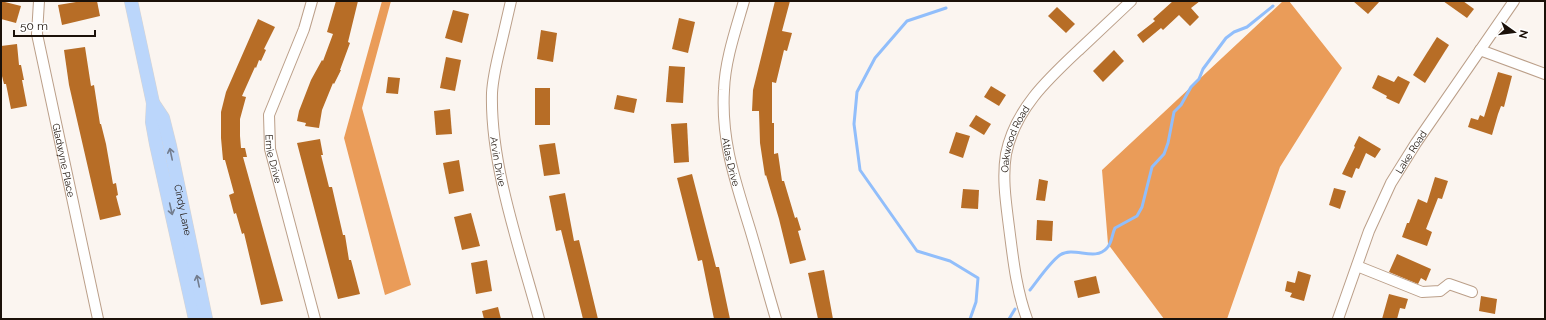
<svg xmlns="http://www.w3.org/2000/svg" width="1546" height="320" font-family="Raleway,sans-serif">
	<rect width="100%" height="100%" fill="#fbf5f0"/>
	<g fill="#ea9c59">
		<path d="M382 1H391L362 108 411 285 385 295 344 138Z"/>
		<path d="M1283 1H1289L1342 68 1280 167 1227 319H1164L1108 244 1102 170Z"/>
	</g>
	<g fill="none" stroke-linecap="round" stroke-linejoin="round">
		<g stroke="#91befb" stroke-width="3">
			<path d="M946 8 907 21 875 58 857 92 854 124 860 170 917 251 950 261 978 278 976 302 970 319"/>
			<path d="M1030 290C1038 280 1050 262 1060 255 1074 246 1095 262 1107 248 1112 243 1112 234 1115 228L1137 216 1142 207 1152 167 1164 154 1168 143 1174 112 1181 105 1191 87 1199 79 1203 69 1226 38 1234 32 1247 27 1273 6"/>
			<path d="M1009 319 1015 309"/>
		</g>
	</g>
	<g fill="#b76d26">
		<path d="M1 1 21 6 16 23 1 19Z"/>
		<path d="M82 1H97L100 16 62 25 58 5Z"/>
		<path d="M336 1H358L348 42 350 43 340 70H341L334 84 333 83 322 110 319 128 305 126 306 123 297 121 299 111 311 80 322 60 323 61 333 34 327 32Z"/>
		<path d="M775 1H790L782 31 792 33 787 51 784 50 776 83 772 82V123H774V154L778 153 782 181H784L795 218 797 217 801 230 798 231 806 260 790 264 779 219 766 175 765 176 760 143 759 111H752L753 90Z"/>
		<path d="M1173 1H1200L1191 8 1199 17 1190 26 1179 15 1163 30 1161 28 1143 43 1137 35 1155 21 1153 19Z"/>
		<path d="M1353 1H1380L1368 14Z"/>
		<path d="M1443 1H1463L1474 9 1467 18Z"/>
		<path d="M1057 7 1075 24 1066 33 1048 16Z"/>
		<path d="M453 10 469 14 462 43 445 38Z"/>
		<path d="M679 18 695 22 688 53 672 49Z"/>
		<path d="M258 19 275 27 264 49 266 50 261 61 259 60 256 68 255 67 242 96 246 97 240 119V136L241 148H245L247 157H243L283 301 261 305 244 233 242 234 236 213 234 214 229 195 234 193 225 160H223L221 138V112L226 92Z"/>
		<path d="M541 30 557 33 553 62 537 59Z"/>
		<path d="M1437 37 1449 45 1425 83 1413 75Z"/>
		<path d="M17 44 19 65H21L24 80H22L27 106 11 109 6 84H4L1 72V46Z"/>
		<path d="M85 47 91 86 94 85 100 124H101L106 144 113 184 116 183 118 195 116 196 121 215 100 220 69 85 64 50Z"/>
		<path d="M1114 50 1124 61 1103 82 1093 71Z"/>
		<path d="M446 57 461 60 455 91 440 88Z"/>
		<path d="M669 66 685 67 683 103 666 102Z"/>
		<path d="M1498 72 1512 76 1504 107 1501 106 1498 114 1492 135 1468 127 1471 118 1478 120 1480 115 1484 117Z"/>
		<path d="M1378 75 1394 82 1398 76 1410 82 1399 104 1386 98 1387 96 1372 88Z"/>
		<path d="M388 77 400 78 398 94 386 93Z"/>
		<path d="M991 86 1006 95 999 106 984 97Z"/>
		<rect x="535" y="88" width="15" height="37"/>
		<path d="M617 95 637 99 634 113 614 109Z"/>
		<path d="M450 109 452 134 436 135 434 111Z"/>
		<path d="M976 115 991 124 984 135 969 126Z"/>
		<path d="M687 123 689 162 674 163 671 124Z"/>
		<path d="M956 132 970 136 963 158 949 153Z"/>
		<path d="M1359 136 1381 149 1375 158 1366 153 1359 169 1356 168 1352 178 1342 174 1355 147 1354 146Z"/>
		<path d="M320 139 323 155H321L329 187H332L343 235H345L349 260H351L360 294 338 299 297 143Z"/>
		<path d="M555 143 560 174 544 176 539 145Z"/>
		<path d="M459 160 464 191 449 194 443 163Z"/>
		<path d="M692 174 716 267H719L730 319H714L702 260 698 261 677 178Z"/>
		<path d="M1435 177 1448 181 1442 199 1438 198 1426 229 1432 232 1427 246 1402 237 1407 223H1409L1418 199 1427 203Z"/>
		<path d="M1039 179 1048 181 1045 201 1036 200Z"/>
		<path d="M1334 188 1346 191 1340 209 1329 205Z"/>
		<path d="M963 189 979 190 978 209 961 208Z"/>
		<path d="M565 193 574 241 579 240 598 319H583L561 230 556 231 549 196Z"/>
		<path d="M471 213 480 246 462 250 454 217Z"/>
		<path d="M1037 220 1053 221 1052 241 1036 240Z"/>
		<path d="M1397 254 1431 269 1426 281 1421 278 1418 284 1389 272Z"/>
		<path d="M487 260 492 291 476 294 471 263Z"/>
		<path d="M824 270 833 319H818L808 273Z"/>
		<path d="M1298 271 1311 275 1304 301 1290 297 1292 293 1285 291 1287 281 1295 283Z"/>
		<path d="M1096 276 1100 293 1078 298 1074 281Z"/>
		<path d="M1389 294 1408 299 1405 309 1400 308 1397 319H1382Z"/>
		<path d="M1481 296 1497 299 1495 314 1479 311Z"/>
		<path d="M498 307 501 319H484L482 311Z"/>
	</g>
	<g fill="none" stroke-linecap="round" stroke-linejoin="round">
		<defs>
			<g id="minor">
				<path id="s1" d="M39 1 37 34 98 319"/>
				<path id="s2" d="M312 1 304 29 269 115 270 149 315 319"/>
				<path id="s3" d="M511 1C508 14 505 27 502 40 498 57 493 75 492 93 490 165 520 249 539 319"/>
				<path id="s4" d="M744 1C736 29 725 60 724 90 721 141 735 180 750 229 759 259 767 289 776 319"/>
				<path d="M1480 50 1545 74"/>
				<path d="M1357 266 1422 292 1440 291 1449 284 1472 292"/>
				<path id="s5" d="M1027 319C1016 289 1013 258 1009 227 1006 203 1002 178 1006 154 1015 109 1048 79 1080 49 1097 33 1114 17 1131 1"/>
				<path id="s6" d="M1338 319 1369 231 1391 183 1416 143 1514 1"/>
			</g>
			<g id="major">
				<path d="M131 1 153 103 152 122 156 144 195 319"/>
				<path id="s7" d="M153 103 163 118 170 146 206 319"/>
			</g>
		</defs>
		<use href="#minor" stroke="#bb9f89" stroke-width="12"/>
		<use href="#major" stroke="#d6d4d3" stroke-width="14"/>
		<use href="#minor" stroke="#fff" stroke-width="10"/>
		<use href="#major" stroke="#bbd6fb" stroke-width="13"/>
	</g>
	<defs><path id="oneway-shaft" d="M-6 0H5M1.5-3L5.5 0L1.5 3" fill="none" stroke-width="1.6" stroke-linecap="round" stroke-linejoin="round"/></defs>
	<g stroke="#737d8e">
		<use href="#oneway-shaft" transform="translate(171 154) rotate(-102)"/>
		<use href="#oneway-shaft" transform="translate(171 209) rotate(77)"/>
		<use href="#oneway-shaft" transform="translate(198 281) rotate(-102)"/>
	</g>
	<g text-anchor="middle" stroke-width="3" stroke-linejoin="round" paint-order="stroke">
		<g font-size="10" fill="#1b1109" stroke="#fff">
			<text dy="4" stroke="none"><textPath href="#s5" startOffset="184">Oakwood Road</textPath></text>
			<text dy="4" stroke="none"><textPath href="#s6" startOffset="183">Lake Road</textPath></text>
			<text dy="4" stroke="none"><textPath href="#s2" startOffset="166">Ernie Drive</textPath></text>
			<text dy="4" stroke="none"><textPath href="#s1" startOffset="162">Gladwyne Place</textPath></text>
			<text dy="4" stroke="none"><textPath href="#s3" startOffset="163">Arvin Drive</textPath></text>
			<text dy="4" stroke="none"><textPath href="#s4" startOffset="164">Atlas Drive</textPath></text>
			<text dy="4" stroke="none"><textPath href="#s7" startOffset="112">Cindy Lane</textPath></text>
		</g>
	</g>
	<rect width="1546" height="320" fill="none" stroke="#1b1109" stroke-width="4"/>
	<g transform="translate(1514 32) rotate(104)" stroke="#ffffff" stroke-width="3" paint-order="stroke">
	<path d="M0-3L7 15L0 10L-7 15Z" fill="#1b1109"/>
	<text y="-6" font-size="11" font-weight="bold" text-anchor="middle" fill="#1b1109">N</text>
	</g>
	<path d="M14 30v6h81v-6" fill="none" stroke="#1b1109" stroke-width="2"/>
	<text x="20" y="30" font-size="12" fill="#1b1109" stroke="#ffffff" stroke-width="3" paint-order="stroke">50 m</text>
</svg>
